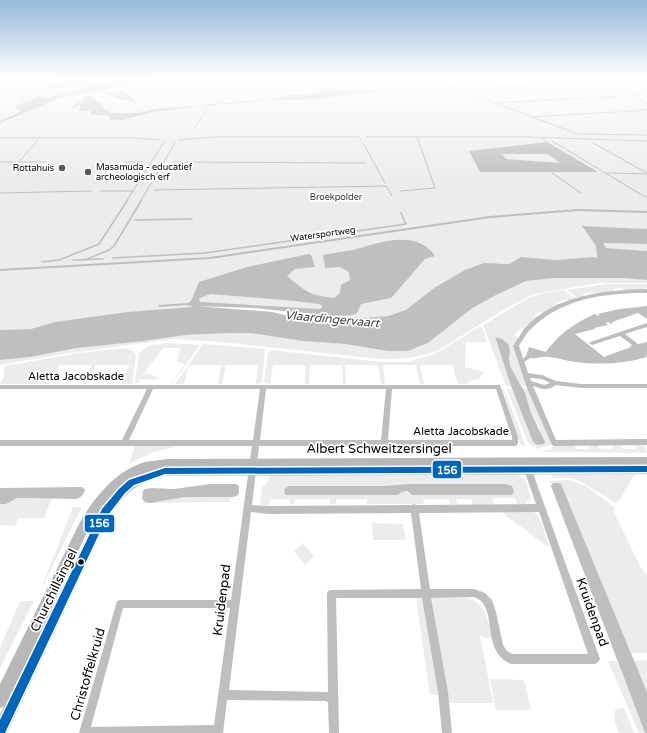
<svg xmlns="http://www.w3.org/2000/svg" width="647" height="733" font-family="'Varela Round',sans-serif">
	<rect width="100%" height="100%" fill="#fff"/>
	<g fill="#ececec" fill-rule="evenodd">
		<path d="M0 79H647V229L583 226 596 246 598 259 593 257 556 260 530 259 509 264 499 263 417 303C393 323 361 316 333 319L329 316 237 305H191V307L127 312 64 321 31 329 0 331Z"/>
		<path d="M603 243 647 244V251L605 248Z"/>
		<path d="M555 278H623L647 280V283H599L534 294 508 307 439 350C419 357 401 360 380 359L221 342 174 339 70 353 0 365V360L30 357 77 348 144 341 186 335 230 333H250L303 341 345 344 388 351H408L428 343 471 309 494 296 526 281Z"/>
		<path d="M607 284H647V288H644L645 290 625 291 622 288 613 289 615 291 594 294 591 292 583 294 585 296 578 298 567 290Z"/>
		<path d="M563 290 575 299 569 301 566 299 556 303 559 305 544 313 540 311 534 316 538 318 525 330 521 328 514 335 519 338 513 347 527 386H522C518 380 510 371 509 363 509 358 511 351 509 345L496 341 511 386H506L483 325 528 298 544 293Z"/>
		<path d="M479 327 482 328 487 342H466L465 367 484 372 479 379 468 381V384H458L452 365H420L424 384H420L416 365H383L385 384H381L378 365H345L346 384H343L342 365H310L309 384H305V365H273L270 384 264 382 268 353 270 350 381 362H407L433 355Z"/>
		<path d="M169 343 200 345 172 384H171L185 364 177 362 180 348H163L144 373 161 378 152 380 140 379 138 383 135 382 139 353 151 345Z"/>
		<path d="M203 344 265 349 262 383 256 384 258 365H226L222 384H218L221 365H189L184 384H175Z"/>
		<path d="M126 348 133 351 136 355 132 384H121L129 365H96L87 384H83L92 365H60L49 384H0L4 376V366L79 353Z"/>
		<path d="M502 389H504L526 447 520 444Z"/>
		<path d="M507 389H512L533 442 537 445 540 428 531 413 523 389H528L552 444 538 449 528 443Z"/>
		<path d="M557 444H574L576 449H590L588 445H598L600 449H614L612 445H620L623 449H637L635 445H644L647 453 541 452 550 449Z"/>
		<path d="M135 446H177L151 453 129 464Z"/>
		<path d="M551 472H647V475H634L620 500 616 503 578 480 570 478H553Z"/>
		<path d="M269 473 517 474 525 479 531 498 530 501 526 502 527 504H517L515 498H493L494 505H473L471 499H456L457 504H450L449 499H423L424 504H367V499H336V504L330 505V499H295L294 504H290V499H270L269 505H260L262 487 268 482ZM408 484H505L513 494 412 495 408 491 401 492 384 486Z"/>
		<path d="M569 480 586 486 614 507V512L640 566 647 576V653H631L561 484H551V486L549 481Z"/>
		<path d="M185 497H230L229 502 143 503V501L145 502Z"/>
		<path d="M17 498 52 499 44 518H19L15 526 0 525V504H6Z"/>
		<path d="M73 507H82L41 589Z"/>
		<path d="M504 512H534L539 516 549 546H547L505 515Z"/>
		<path d="M372 523 403 524 406 540H373Z"/>
		<path d="M303 543 314 556 305 565 294 551Z"/>
		<path d="M416 598H424L439 695H430Z"/>
		<path d="M430 598H469C486 604 488 621 492 637L485 638 480 635 493 703H448Z"/>
		<path d="M22 601H34L0 668V648L19 603Z"/>
		<path d="M647 660V692L634 661Z"/>
		<path d="M608 661H617L645 733H639Z"/>
		<path d="M490 679 524 680 531 710H496Z"/>
		<path d="M624 708 634 733H620L615 723 614 712 617 709Z"/>
	</g>
	<g fill="#bfbfbf" fill-rule="evenodd">
		<path d="M50 79H156L63 97 0 123V121L22 111 14 107 41 96 48 98 63 91 81 90V89L85 87 80 85 51 89 48 87 55 85 49 83 48 81Z"/>
		<path d="M330 87C337 87 342 90 349 91L397 89 343 95 318 99 266 100 285 97 288 95 314 94Z"/>
		<path d="M121 90 131 97 135 102 116 98 106 93 118 92Z"/>
		<path d="M88 95C93 96 95 103 103 104V108L109 111 110 113H142L140 112 155 109 208 105 154 112 118 121 117 119 110 120 111 117 105 115H91V111H79L81 105 71 109 77 103 81 102 84 97Z"/>
		<path d="M547 142 598 172H480L469 151ZM502 154H548L560 163 506 159Z"/>
		<path d="M582 226 647 229V244L603 243 606 248 647 251V280L623 278H555L526 281 494 296 471 309 428 343 408 351H388L345 344 303 341 250 333H230L186 335 144 341 77 348 30 357 0 360V330L31 329 55 322 127 312 191 307 192 306 186 305 159 307V305L188 303 191 301 199 282 247 267 309 254 311 255 315 267 295 269 287 276C307 292 308 295 334 298L340 293 341 285 350 280 349 272 340 267 325 268 323 255C332 253 343 252 353 250 378 243 417 228 435 256L425 259 391 298 361 304 357 313 353 315 333 316 332 318 333 319 351 317 365 318 388 316 406 310 434 288 465 270 484 263 509 264 521 257 556 260 593 257 597 258 596 246ZM211 294 295 301 319 304 323 306 320 309 200 302 199 298ZM195 306 255 308 329 316 328 319 293 317 272 312Z"/>
		<path d="M647 306V319L638 313 612 322 613 323 611 324 608 322 606 323 608 325 594 328 595 329 575 334 604 357 631 347 630 346 647 342V354L645 355 647 357C624 364 600 365 576 362 567 361 558 358 549 357 542 356 537 359 530 358L524 362 523 359 526 356 529 347 546 352C560 333 573 324 595 314L598 316 600 315 597 314 620 309Z"/>
		<path d="M495 337 502 339 509 345 510 352 509 358 510 366 525 393 531 413 545 442 544 444 537 445 533 442 511 386Z"/>
		<path d="M553 483H559L561 484 647 692V733H645L551 486Z"/>
		<path d="M210 484H236L239 486V493L237 496 232 497H185L150 503 145 502 142 499 143 491 145 489 152 488 174 489Z"/>
		<path d="M408 484H505L512 486 514 492 512 495H412L408 491 401 492 398 495H286L284 493 285 488 290 486H384Z"/>
		<path d="M82 487 85 490C84 494 81 498 76 499L17 498 6 504H0V488Z"/>
	</g>
	<g fill="none" stroke-linecap="round" stroke-linejoin="round">
		<g stroke="#bfbfbf" stroke-width="1">
			<path d="M431 79 578 134 647 135"/>
			<path d="M433 79H439"/>
			<path d="M612 79 647 104"/>
			<path d="M606 82 612 81"/>
			<path d="M567 84 602 82"/>
			<path d="M12 85 23 101"/>
			<path d="M460 90 562 84"/>
			<path d="M626 96H632"/>
			<path d="M594 98 621 96"/>
			<path d="M497 103 588 98"/>
			<path d="M208 105 266 100"/>
			<path d="M619 112 647 110"/>
			<path d="M533 117 614 112"/>
			<path d="M194 130 208 106"/>
			<path d="M367 137H527L647 141"/>
			<path d="M0 138H134L160 140"/>
			<path d="M542 138 547 142"/>
			<path d="M178 140 214 137H359L361 140"/>
			<path d="M552 141 647 198"/>
			<path d="M36 142 37 140"/>
			<path d="M363 143 385 183"/>
			<path d="M593 143 647 173"/>
			<path d="M0 162H46"/>
			<path d="M19 162 35 143"/>
			<path d="M125 162H142"/>
			<path d="M175 162 365 163"/>
			<path d="M552 173 581 193"/>
			<path d="M607 173 647 174"/>
			<path d="M154 190 386 186 392 196"/>
			<path d="M100 191H133"/>
			<path d="M400 191 435 188 417 137"/>
			<path d="M0 193 92 191"/>
			<path d="M126 202 164 142"/>
			<path d="M140 202 175 143"/>
		</g>
		<g stroke="#bfbfbf" stroke-width="1.5">
			<path d="M135 220 192 219"/>
			<path d="M113 258 205 253 406 224 401 213"/>
			<path d="M73 260 103 259"/>
			<path d="M85 260 109 250 114 246 141 201"/>
			<path d="M42 262 59 260 99 244 127 201"/>
		</g>
		<g fill="#bebebe" fill-rule="evenodd">
			<path d="M578 209 647 211V213L578 211 490 218 210 259 0 271V269L210 257 490 216Z"/>
			<path d="M647 289V293C605 293 560 298 529 331 525 335 522 341 519 346L528 373 542 375 556 381 581 384H647V388H581L556 385C549 391 541 389 533 386L556 440 647 439V445L554 446 552 445 527 388 513 346 514 345C517 340 521 334 524 329 554 295 605 290 647 289ZM530 378 542 379 550 383 544 385 531 381Z"/>
			<path d="M647 323V327L625 334 647 351V356L620 336 592 345 589 343 590 342Z"/>
			<path d="M0 385H500L518 437V443L517 445 515 446H259L252 505 268 506 412 505 414 504 416 505 536 504 523 467 524 465 527 464 530 465 600 659 598 662 595 664H511C479 650 500 606 474 597L431 598 448 692 452 733H442L438 692 422 598H336L339 733H329L328 702 325 701 227 700 223 733H79L117 601 120 600H231L252 446H0V440H122L147 389H0ZM153 389H260L253 440H129ZM266 389H386L381 440H260ZM392 389H496L512 437V440H388ZM251 512 268 514 411 513 421 589 331 590 328 591 327 594 328 692 229 690ZM539 512 588 654H512L507 651 503 645 496 612 492 600 485 593 474 589H430L419 513ZM123 608H230L214 725 91 727Z"/>
		</g>
		<path fill="#b8b8b8" fill-rule="evenodd" d="M647 457V474L165 476C133 485 129 490 109 516L7 733H0V714L4 706 0 708V684L80 522C95 497 115 471 145 462 152 461 160 460 167 459ZM99 512 40 633 88 530Z"/>
		<defs>
			<path id="bus-1" d="M647 466V472L165 474 134 485 125 493 108 515 5 733H0V720L102 509 119 489 129 480 165 468Z"/>
		</defs>
		<use href="#bus-1" stroke="#fff" stroke-width="3"/>
		<use href="#bus-1" fill="#0065bd" fill-rule="evenodd"/>
	</g>
	<linearGradient id="sky" x2="0" y2="1"><stop stop-color="#97b8d8"/><stop offset="0.43" stop-color="#fff"/><stop offset="1" stop-color="#fff" stop-opacity="0"/></linearGradient>
	<rect width="647" height="182" fill="url(#sky)"/>
	<g fill="#595959" stroke="#fff" stroke-width="1.5">
		<circle cx="62" cy="168" r="4"/>
		<circle cx="88" cy="172" r="4"/>
	</g>
	<circle fill="#000" stroke="#fff" stroke-width="1.5" cx="81" cy="562" r="3.5"/>
	<g text-anchor="middle" stroke-width="3.5" stroke-linejoin="round" paint-order="stroke">
		<g font-size="9" fill="#000" stroke="#fff" text-anchor="start">
			<text x="96" y="170">Masamuda - educatief<tspan x="96" dy="10">archeologisch erf</tspan></text>
			<text x="54" y="171" text-anchor="end">Rottahuis</text>
		</g>
		<g font-size="9" fill="#333" stroke="#fff">
			<text x="336" y="200">Broekpolder</text>
		</g>
		<g font-size="9" fill="#000" stroke="#fff">
			<text transform="translate(323 234) rotate(-8)" y="3">Watersportweg</text>
		</g>
		<g font-size="11" fill="#000" stroke="#fff">
			<text x="76" y="380">Aletta Jacobskade</text>
			<text x="461" y="435">Aletta Jacobskade</text>
		</g>
		<g font-size="12" font-style="italic" fill="#444" stroke="#fff">
			<text transform="translate(332 319) rotate(5)" y="4">Vlaardingervaart</text>
		</g>
		<g font-size="13" fill="#000" stroke="#fff">
			<text x="379" y="453">Albert Schweitzersingel</text>
			<text transform="translate(53 590) rotate(-64)" y="5">Churchillsingel</text>
			<text transform="translate(221 600) rotate(-83)" y="5">Kruidenpad</text>
			<text transform="translate(593 612) rotate(70)" y="5">Kruidenpad</text>
			<text transform="translate(87 674) rotate(-74)" y="5">Christoffelkruid</text>
		</g>
	</g>
	<g stroke="#fff" stroke-width="1.5">
		<rect x="432" y="460" width="30" height="19" rx="4" fill="#0065bd"/>
		<rect x="84" y="514" width="31" height="19" rx="4" fill="#0065bd"/>
	</g>
	<g font-size="11" text-anchor="middle" font-weight="bold" fill="#fff">
		<text x="447" y="474">156</text>
		<text x="99" y="527">156</text>
	</g>
</svg>
